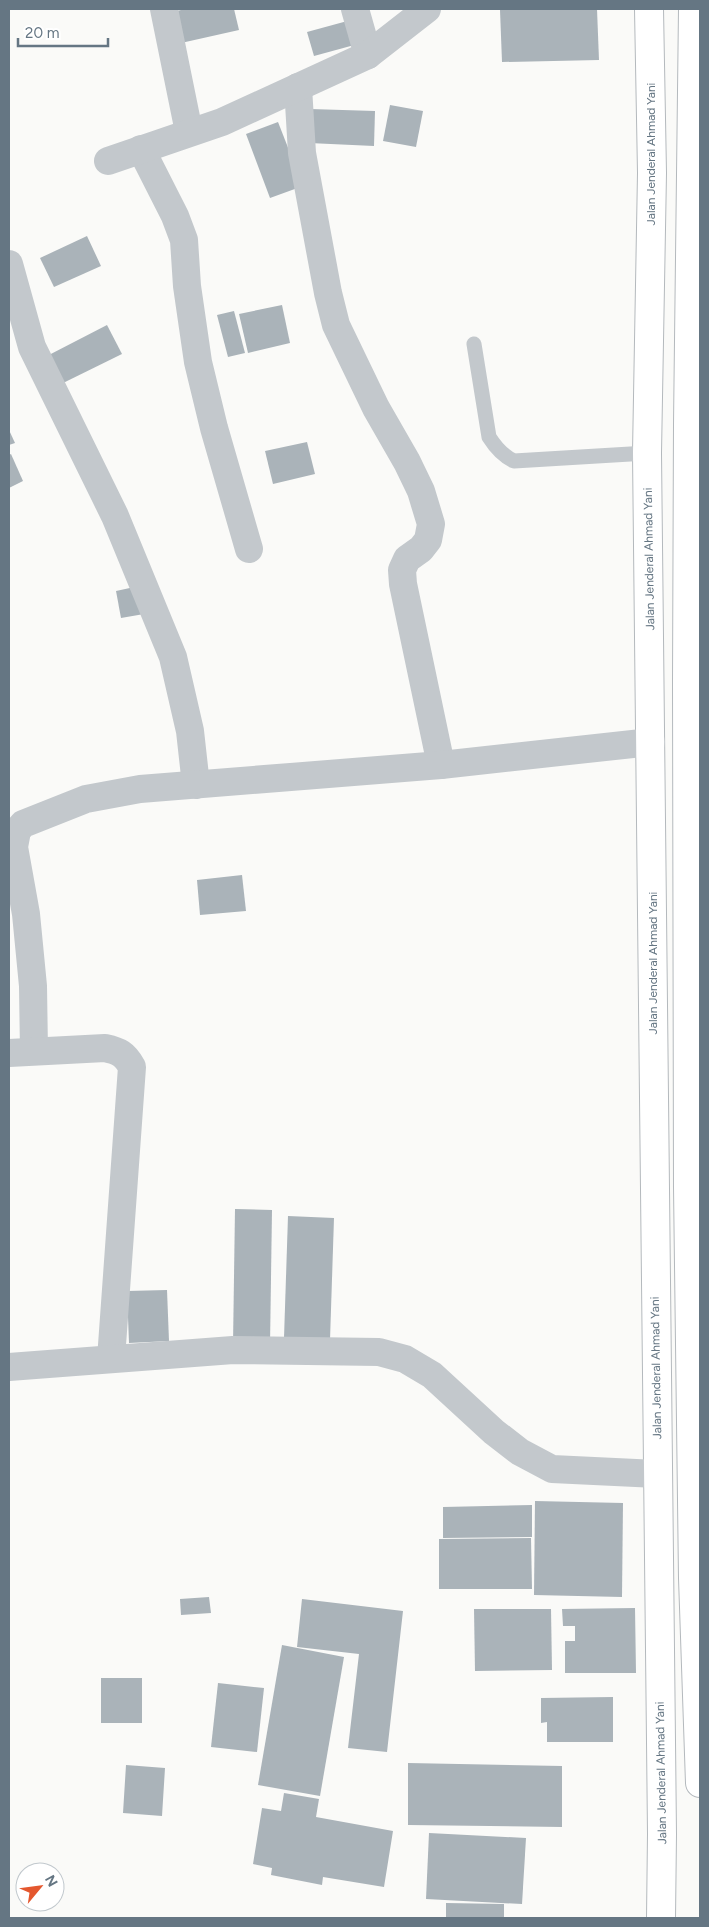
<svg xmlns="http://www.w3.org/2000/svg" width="709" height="1927" font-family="Figtree,sans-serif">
	<rect width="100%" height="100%" fill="#fafaf8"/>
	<g fill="#aab3b9">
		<path d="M185 9H234L239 30 181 43 173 12Z"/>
		<path d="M597 9 599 60 502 62 500 10Z"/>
		<path d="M351 20 358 44 314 56 307 32Z"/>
		<path d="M390 105 423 111 416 147 383 141Z"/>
		<path d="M310 109 375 111 374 146 309 143Z"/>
		<path d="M278 122 303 186 270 198 246 134Z"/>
		<path d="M87 236 101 266 54 287 40 258Z"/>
		<path d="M282 305 290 343 248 353 239 314Z"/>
		<path d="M234 311 245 353 228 357 217 315Z"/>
		<path d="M107 325 122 354 59 385 45 357Z"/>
		<path d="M9 430 15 443 9 445Z"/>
		<path d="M307 442 315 474 273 484 265 451Z"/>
		<path d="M11 454 23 481 9 488V455Z"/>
		<path d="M139 586 144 614 121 618 116 591Z"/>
		<path d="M242 875 246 911 200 915 197 880Z"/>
		<path d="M235 1209 272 1210 270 1346 233 1345Z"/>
		<path d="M288 1216 334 1218 330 1340 284 1338Z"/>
		<path d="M167 1290 169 1341 129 1343 127 1291Z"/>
		<path d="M535 1501 623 1503 622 1597 534 1595Z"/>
		<path d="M532 1505V1537L443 1538V1507Z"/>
		<path d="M531 1538 532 1589H439V1539Z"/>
		<path d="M209 1597 211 1613 181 1615 180 1599Z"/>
		<path d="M302 1599 403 1611 387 1752 348 1748 359 1654 297 1647Z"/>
		<path d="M635 1608 636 1673H565V1641H575V1626H563L562 1609Z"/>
		<path d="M474 1609H551L552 1670 475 1671Z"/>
		<path d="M282 1645 344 1657 320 1796 258 1785Z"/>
		<rect x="101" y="1678" width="41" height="45"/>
		<path d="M218 1683 264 1688 257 1752 211 1747Z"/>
		<path d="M613 1697V1742H547V1722L541 1723V1698Z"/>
		<path d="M408 1763 562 1766V1827L408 1825Z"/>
		<path d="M126 1765 165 1768 162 1816 123 1813Z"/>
		<path d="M284 1793 319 1799 316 1817 393 1831 384 1887 323 1877 322 1885 271 1875 272 1868 253 1864 262 1808 281 1811Z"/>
		<path d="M429 1833 526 1838 522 1904 426 1899Z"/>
		<path d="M446 1903 504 1904V1918H446Z"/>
	</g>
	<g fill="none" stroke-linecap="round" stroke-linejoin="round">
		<defs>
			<g id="trunk">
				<path d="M649 9 652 173 647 453 662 1834 661 1918"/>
				<path d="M693 9 688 424 687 682 688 1187 693 1578 700 1783"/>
			</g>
		</defs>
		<use href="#trunk" stroke="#b4b9bd" stroke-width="30"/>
		<path stroke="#c3c8cc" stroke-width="15" d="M474 344 489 437C496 448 503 456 514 461L647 453"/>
		<g stroke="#c3c8cc" stroke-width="28">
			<path d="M164 9 189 132"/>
			<path d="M355 9 368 55"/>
			<path d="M298 87 302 153 328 293 336 325 376 408 407 462 421 491 431 524 428 540 421 549 407 559 402 570 403 584 441 765"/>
			<path d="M141 149 175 216 184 240 187 286 198 362 214 428 249 549"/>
			<path d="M108 161 222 122 368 55 427 9"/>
			<path d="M9 264 32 347 115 516 173 657 190 731 196 785"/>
			<path d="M34 1051 33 986 26 914 14 847 17 831 23 824 86 799 140 789 441 765 651 742"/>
			<path d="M9 1053 105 1048C119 1051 125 1054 132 1067L111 1359"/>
			<path d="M9 1367 233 1350 379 1352 405 1359 432 1375 494 1432 520 1452 552 1469 657 1474"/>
		</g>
		<use href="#trunk" stroke="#fff" stroke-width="28"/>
	</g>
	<g text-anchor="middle" stroke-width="5" stroke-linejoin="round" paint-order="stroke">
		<g font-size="12" fill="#657683" stroke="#fff">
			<text transform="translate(651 154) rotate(-90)" y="4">Jalan Jenderal Ahmad Yani</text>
			<text transform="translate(649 559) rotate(-91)" y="4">Jalan Jenderal Ahmad Yani</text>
			<text transform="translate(653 963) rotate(-90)" y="4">Jalan Jenderal Ahmad Yani</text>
			<text transform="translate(656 1368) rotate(-91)" y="4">Jalan Jenderal Ahmad Yani</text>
			<text transform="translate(661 1773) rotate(-91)" y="4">Jalan Jenderal Ahmad Yani</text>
		</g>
	</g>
	<rect width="709" height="1927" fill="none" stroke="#657683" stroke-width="20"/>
	<g transform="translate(40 1887) rotate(61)"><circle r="24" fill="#ffffff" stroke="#c1c8cd"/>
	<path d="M0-4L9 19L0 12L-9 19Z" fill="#e4572e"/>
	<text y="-8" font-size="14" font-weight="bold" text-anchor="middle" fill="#657683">N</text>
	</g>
	<path d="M18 38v8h90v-8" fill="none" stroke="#657683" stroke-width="2.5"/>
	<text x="25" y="38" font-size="15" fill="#657683" stroke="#ffffff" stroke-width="4" paint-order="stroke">20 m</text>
</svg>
